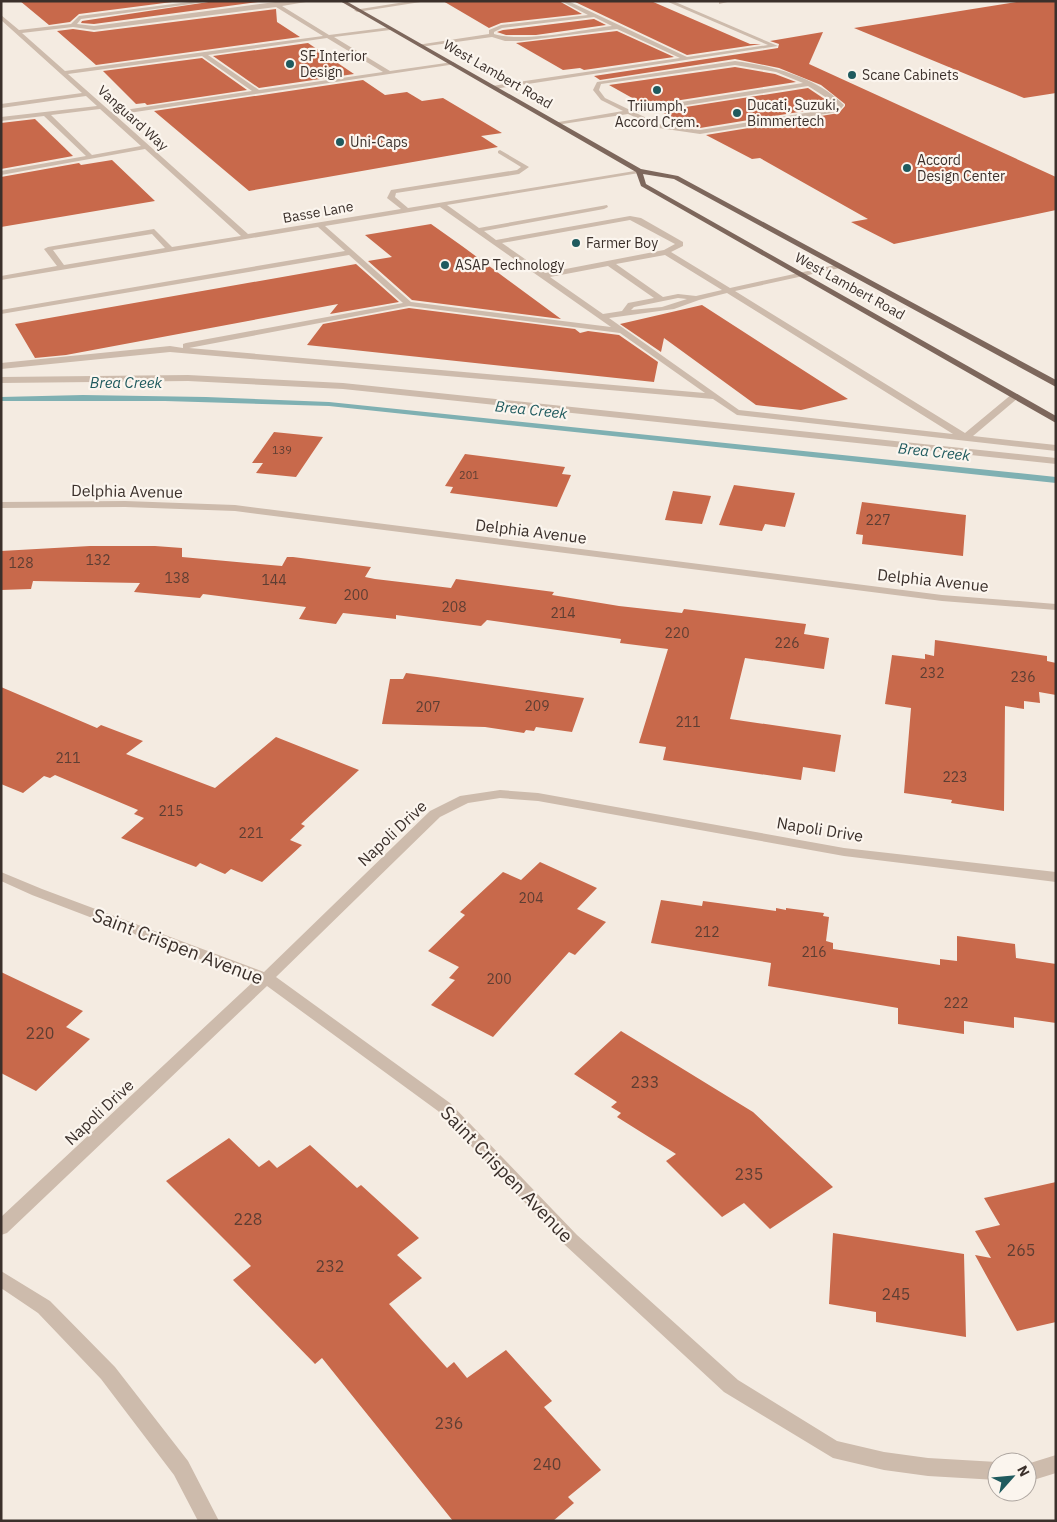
<svg xmlns="http://www.w3.org/2000/svg" width="1057" height="1522" font-family="'IBM Plex Sans',sans-serif">
	<rect width="100%" height="100%" fill="#f4ebe1"/>
	<g fill="none" stroke-linecap="round" stroke-linejoin="round">
		<path fill="#7fb0b2" fill-rule="evenodd" d="M83 395 206 397 329 402 1056 477V483L329 406 165 401H1V397Z"/>
	</g>
	<g fill="#c8694b">
		<path d="M20 1H180L79 14 70 22 49 25Z"/>
		<path d="M215 1H266L94 24 81 23 82 21Z"/>
		<path d="M443 1H559L582 14 501 23 489 28Z"/>
		<path d="M573 1H651L750 44H761L687 55Z"/>
		<path d="M1023 1H1056V93L1024 98 854 28Z"/>
		<path d="M276 9 277 22 300 37 96 65 57 31 73 29 94 32Z"/>
		<path d="M594 19 606 25 536 35H506L497 32 503 30Z"/>
		<path d="M617 31 674 57 584 70 580 68 563 70 516 43Z"/>
		<path d="M823 32 809 64 1056 177V210L894 244 851 222 868 219 760 158 752 159 706 135 839 113 845 106V104L821 85 779 68 735 59 600 80 594 76 778 48 779 44 770 41Z"/>
		<path d="M308 43 354 74 259 88 213 56Z"/>
		<path d="M202 58 247 90 147 105 145 103 136 104 103 71Z"/>
		<path d="M735 67 775 74 796 82 649 105 643 104 609 85Z"/>
		<path d="M363 80 385 95 407 92 422 101 443 98 502 133 481 136 498 147 249 191 154 111Z"/>
		<path d="M808 88 835 106 700 128 687 126 660 111Z"/>
		<path d="M35 119 73 156 1 169V123Z"/>
		<path d="M112 160 155 201 1 227V177L79 163 81 165Z"/>
		<path d="M431 224 462 246 561 319 412 300 368 261 392 257 365 235Z"/>
		<path d="M356 264 399 302 330 314 338 304 66 355 35 358 15 324Z"/>
		<path d="M702 305 848 399 801 410 756 405 664 338 661 352 620 324Z"/>
		<path d="M409 308 575 329 580 333 588 331 619 335 658 362 654 382 307 345 323 324Z"/>
		<path d="M274 432 323 437 296 477 256 473 263 463H252Z"/>
		<path d="M465 454 565 467 562 474 571 475 557 507 450 493 453 487 445 486Z"/>
		<path d="M734 485 795 493 785 527 765 524 762 531 719 525Z"/>
		<path d="M673 491 711 496 702 524 665 520Z"/>
		<path d="M862 502 966 515 963 556 862 544 863 535 856 534Z"/>
		<path d="M90 546H155L182 548V557L282 566 287 557H293L371 567 365 577 375 579 451 588 456 579 554 592 552 595 619 606 682 613 684 609 806 624 804 634 829 638 824 669 745 658 730 719 841 735 835 772 803 767 801 780 663 760 666 747 639 743 668 649 620 643 621 639 487 620 481 626 396 615V619L343 613 336 624 299 619 306 607 203 594 200 598 134 592 140 583 33 581 31 589 1 590V551Z"/>
		<path d="M935 640 1047 656V661L1056 663V695L1039 692 1040 703 1024 701V709L1005 706 1004 811 951 803 952 800 904 793 911 708 885 704 892 655 925 659V654L934 656Z"/>
		<path d="M406 673 437 677 584 698 572 732 536 727 534 731 526 730 524 733 485 727 382 724 390 679H403Z"/>
		<path d="M1 687 97 728 101 725 143 741 126 754 215 788 276 737 359 770 301 824 305 826 290 840 302 845 262 882 231 869 225 874 200 863 196 867 121 838 144 818 134 814 138 810 55 775 50 778 44 776 23 793 1 784Z"/>
		<path d="M540 862 597 888 577 909 606 922 575 955 569 952 493 1037 431 1005 455 980 449 978 459 967 428 951 465 915 460 912 503 872 521 880Z"/>
		<path d="M661 900 702 906 703 901 776 911V908L786 910V908L824 913 823 916 829 917 826 941 833 943V949L940 965V959L957 961V936L1015 944 1016 958 1056 964V1023L1014 1017V1028L964 1021V1034L898 1024V1008L768 986 771 963 651 943Z"/>
		<path d="M1 972 83 1011 66 1027 90 1039 36 1091 1 1073Z"/>
		<path d="M621 1031 753 1112 833 1187 770 1229 744 1203 722 1217 666 1161 676 1154 617 1117 621 1113 611 1107 617 1102 574 1074Z"/>
		<path d="M229 1138 259 1167 269 1160 277 1168 310 1145 357 1188 361 1185 419 1238 397 1255 422 1278 389 1304 447 1368 454 1362 467 1378 506 1350 552 1401 544 1407 601 1470 568 1497 574 1503 553 1521H453L322 1358 315 1364 233 1280 251 1266 166 1181Z"/>
		<path d="M1056 1182V1322L1017 1331 975 1255 991 1258 975 1231 1000 1225 984 1198Z"/>
		<path d="M833 1233 964 1254 966 1337 876 1322V1312L829 1304Z"/>
	</g>
	<g fill="none" stroke-linecap="round" stroke-linejoin="round">
		<g fill="#cdbbac" fill-rule="evenodd">
			<path d="M197 1H213L81 19 77 24 94 26 275 2 312 1 282 6 329 35 392 27 390 30 334 37 390 71 453 62 456 64 115 115 248 234 401 209 387 198 391 190 517 170 521 167 498 153V151L500 150 529 167 519 174 396 193 395 197 408 208 641 170V172L639 173 447 205 479 228 607 205 608 207 604 209 484 231 496 240 630 216 641 218 683 242V246L671 252 730 288 840 264V268L735 291 965 433 1012 394H1018V398L973 436 1056 445V451L737 415 713 399 170 352 1 369V363L170 346 183 348V344L186 343 403 303 349 255 1 314V310L345 251 318 227 1 280V276L57 266 44 249 48 247 154 229 172 247 241 236 145 149 1 175V171L86 156 44 116 1 121V117L97 106 86 96 1 108V104L82 93 1 20V15L19 30 71 24 79 16ZM276 7 323 36 65 71 22 33 73 27 94 30ZM327 38 383 72 259 90 208 55ZM202 56 252 91 111 112 68 74ZM100 109 141 146 92 155 51 115ZM440 207 611 327 411 302 325 226ZM630 220 675 244 664 250 545 273 502 243ZM152 234 165 248 64 265 53 250ZM665 255 722 290 696 296 678 294 663 297 616 264ZM608 266 654 298 628 303 622 311 603 314 550 277ZM727 293 953 434 739 410 609 318 674 309 699 300ZM678 298 687 299 662 307 631 310 634 307ZM409 306 620 333 705 393 189 348Z"/>
			<path d="M411 1H427L357 12 354 10Z"/>
			<path d="M561 1H568L687 57 768 45 666 1H673L778 46 494 89 492 86 680 58 617 29 521 41H505L492 37 420 47 417 45 489 34V30L501 25 588 15ZM594 17 612 26C581 30 523 43 494 34V32L502 28Z"/>
			<path d="M722 1H732L719 4V2Z"/>
			<path d="M735 61C773 66 816 77 844 105L838 112 700 134 659 128 628 114 556 125 553 123 623 111 601 100 593 90 597 82ZM735 65 776 72 803 83 630 110 605 98 599 90 601 84ZM808 86 838 105 836 108 700 130 662 125 636 113Z"/>
			<path d="M188 375 343 383 1056 458V464L343 389 188 381 1 383V377Z"/>
			<path d="M125 501 235 505 942 595 1056 604V610L942 601 235 511 125 507 1 508V502Z"/>
			<path d="M500 790 538 793 844 848 1056 872V882L844 856 538 801 500 798 468 803 440 817 276 977 450 1103 577 1235 738 1380 837 1441 884 1452 928 1458 997 1462V1480L928 1476 884 1470 833 1458 724 1392 565 1245 438 1111 267 986 7 1233 1 1235V1217L255 980 32 895 1 881V872L42 889 264 972 430 811 460 796Z"/>
			<path d="M1 1271 50 1301 115 1367 188 1461 219 1521H198L174 1475 101 1379 38 1313 1 1288Z"/>
			<path d="M1056 1455V1473L1027 1482V1464Z"/>
		</g>
		<path fill="#7d675c" fill-rule="evenodd" d="M340 1H346L641 169 678 176 1056 380V387L674 179 643 174 646 184 1056 416V423L641 186 636 172Z"/>
	</g>
	<g fill="#1f5a5e" stroke="#fbf5ee" stroke-width="2">
		<circle cx="290" cy="64" r="5"/>
		<circle cx="852" cy="75" r="5"/>
		<circle cx="657" cy="90" r="5"/>
		<circle cx="737" cy="113" r="5"/>
		<circle cx="340" cy="142" r="5"/>
		<circle cx="907" cy="168" r="5"/>
		<circle cx="576" cy="243" r="5"/>
		<circle cx="445" cy="265" r="5"/>
	</g>
	<g text-anchor="middle" stroke-width="4.5" stroke-linejoin="round" paint-order="stroke">
		<g font-size="11" fill="#5e3e33">
			<text x="282" y="454">139</text>
			<text x="469" y="479">201</text>
		</g>
		<g font-size="14" fill="#3b302b" stroke="#fbf5ee" text-anchor="start">
			<text x="300" y="61">SF Interior<tspan x="300" dy="16">Design</tspan></text>
			<text x="862" y="80">Scane Cabinets</text>
			<text x="747" y="110">Ducati, Suzuki,<tspan x="747" dy="16">Bimmertech</tspan></text>
			<text x="657" y="111" text-anchor="middle">Triiumph,<tspan x="657" dy="16">Accord Crem.</tspan></text>
			<text x="350" y="147">Uni-Caps</text>
			<text x="917" y="165">Accord<tspan x="917" dy="16">Design Center</tspan></text>
			<text x="586" y="248">Farmer Boy</text>
			<text x="455" y="270">ASAP Technology</text>
		</g>
		<g font-size="14" fill="#3b302b" stroke="#fbf5ee">
			<text transform="translate(498 74) rotate(30)" y="5">West Lambert Road</text>
			<text transform="translate(133 118) rotate(42)" y="5">Vanguard Way</text>
			<text transform="translate(318 212) rotate(-10)" y="5">Basse Lane</text>
			<text transform="translate(850 286) rotate(29)" y="5">West Lambert Road</text>
		</g>
		<g font-size="14" fill="#5e3e33">
			<text x="878" y="525">227</text>
			<text x="98" y="565">132</text>
			<text x="21" y="568">128</text>
			<text x="177" y="583">138</text>
			<text x="274" y="585">144</text>
			<text x="356" y="600">200</text>
			<text x="454" y="612">208</text>
			<text x="563" y="618">214</text>
			<text x="677" y="638">220</text>
			<text x="787" y="648">226</text>
			<text x="932" y="678">232</text>
			<text x="1023" y="682">236</text>
			<text x="537" y="711">209</text>
			<text x="428" y="712">207</text>
			<text x="688" y="727">211</text>
			<text x="68" y="763">211</text>
			<text x="955" y="782">223</text>
			<text x="171" y="816">215</text>
			<text x="251" y="838">221</text>
			<text x="531" y="903">204</text>
			<text x="707" y="937">212</text>
			<text x="814" y="957">216</text>
			<text x="499" y="984">200</text>
			<text x="956" y="1008">222</text>
		</g>
		<g font-size="15" font-style="italic" fill="#1f5a5e" stroke="#fbf5ee">
			<text x="126" y="388">Brea Creek</text>
			<text transform="translate(531 410) rotate(6)" y="5">Brea Creek</text>
			<text transform="translate(934 452) rotate(6)" y="5">Brea Creek</text>
		</g>
		<g font-size="16" fill="#3b302b" stroke="#fbf5ee">
			<text transform="translate(127 491) rotate(1)" y="6">Delphia Avenue</text>
			<text transform="translate(531 531) rotate(7)" y="6">Delphia Avenue</text>
			<text transform="translate(933 580) rotate(6)" y="6">Delphia Avenue</text>
			<text transform="translate(820 829) rotate(9)" y="6">Napoli Drive</text>
			<text transform="translate(392 833) rotate(-43)" y="6">Napoli Drive</text>
			<text transform="translate(99 1112) rotate(-43)" y="6">Napoli Drive</text>
		</g>
		<g font-size="16" fill="#5e3e33">
			<text x="40" y="1039">220</text>
			<text x="645" y="1088">233</text>
			<text x="749" y="1180">235</text>
			<text x="248" y="1225">228</text>
			<text x="1021" y="1256">265</text>
			<text x="330" y="1272">232</text>
			<text x="896" y="1300">245</text>
			<text x="449" y="1429">236</text>
			<text x="547" y="1470">240</text>
		</g>
		<g font-size="19" fill="#3b302b" stroke="#fbf5ee">
			<text transform="translate(178 946) rotate(21)" y="7">Saint Crispen Avenue</text>
			<text transform="translate(507 1174) rotate(46)" y="7">Saint Crispen Avenue</text>
		</g>
	</g>
	<rect width="1057" height="1522" fill="none" stroke="#3b302b" stroke-width="5"/>
	<g transform="translate(1012 1477) rotate(63)"><circle r="24" fill="#fbf5ee" stroke="#aea6a0"/>
	<path d="M0-4L9 19L0 12L-9 19Z" fill="#1f5a5e"/>
	<text y="-8" font-size="14" font-weight="bold" text-anchor="middle" fill="#3b302b">N</text>
	</g>
</svg>
